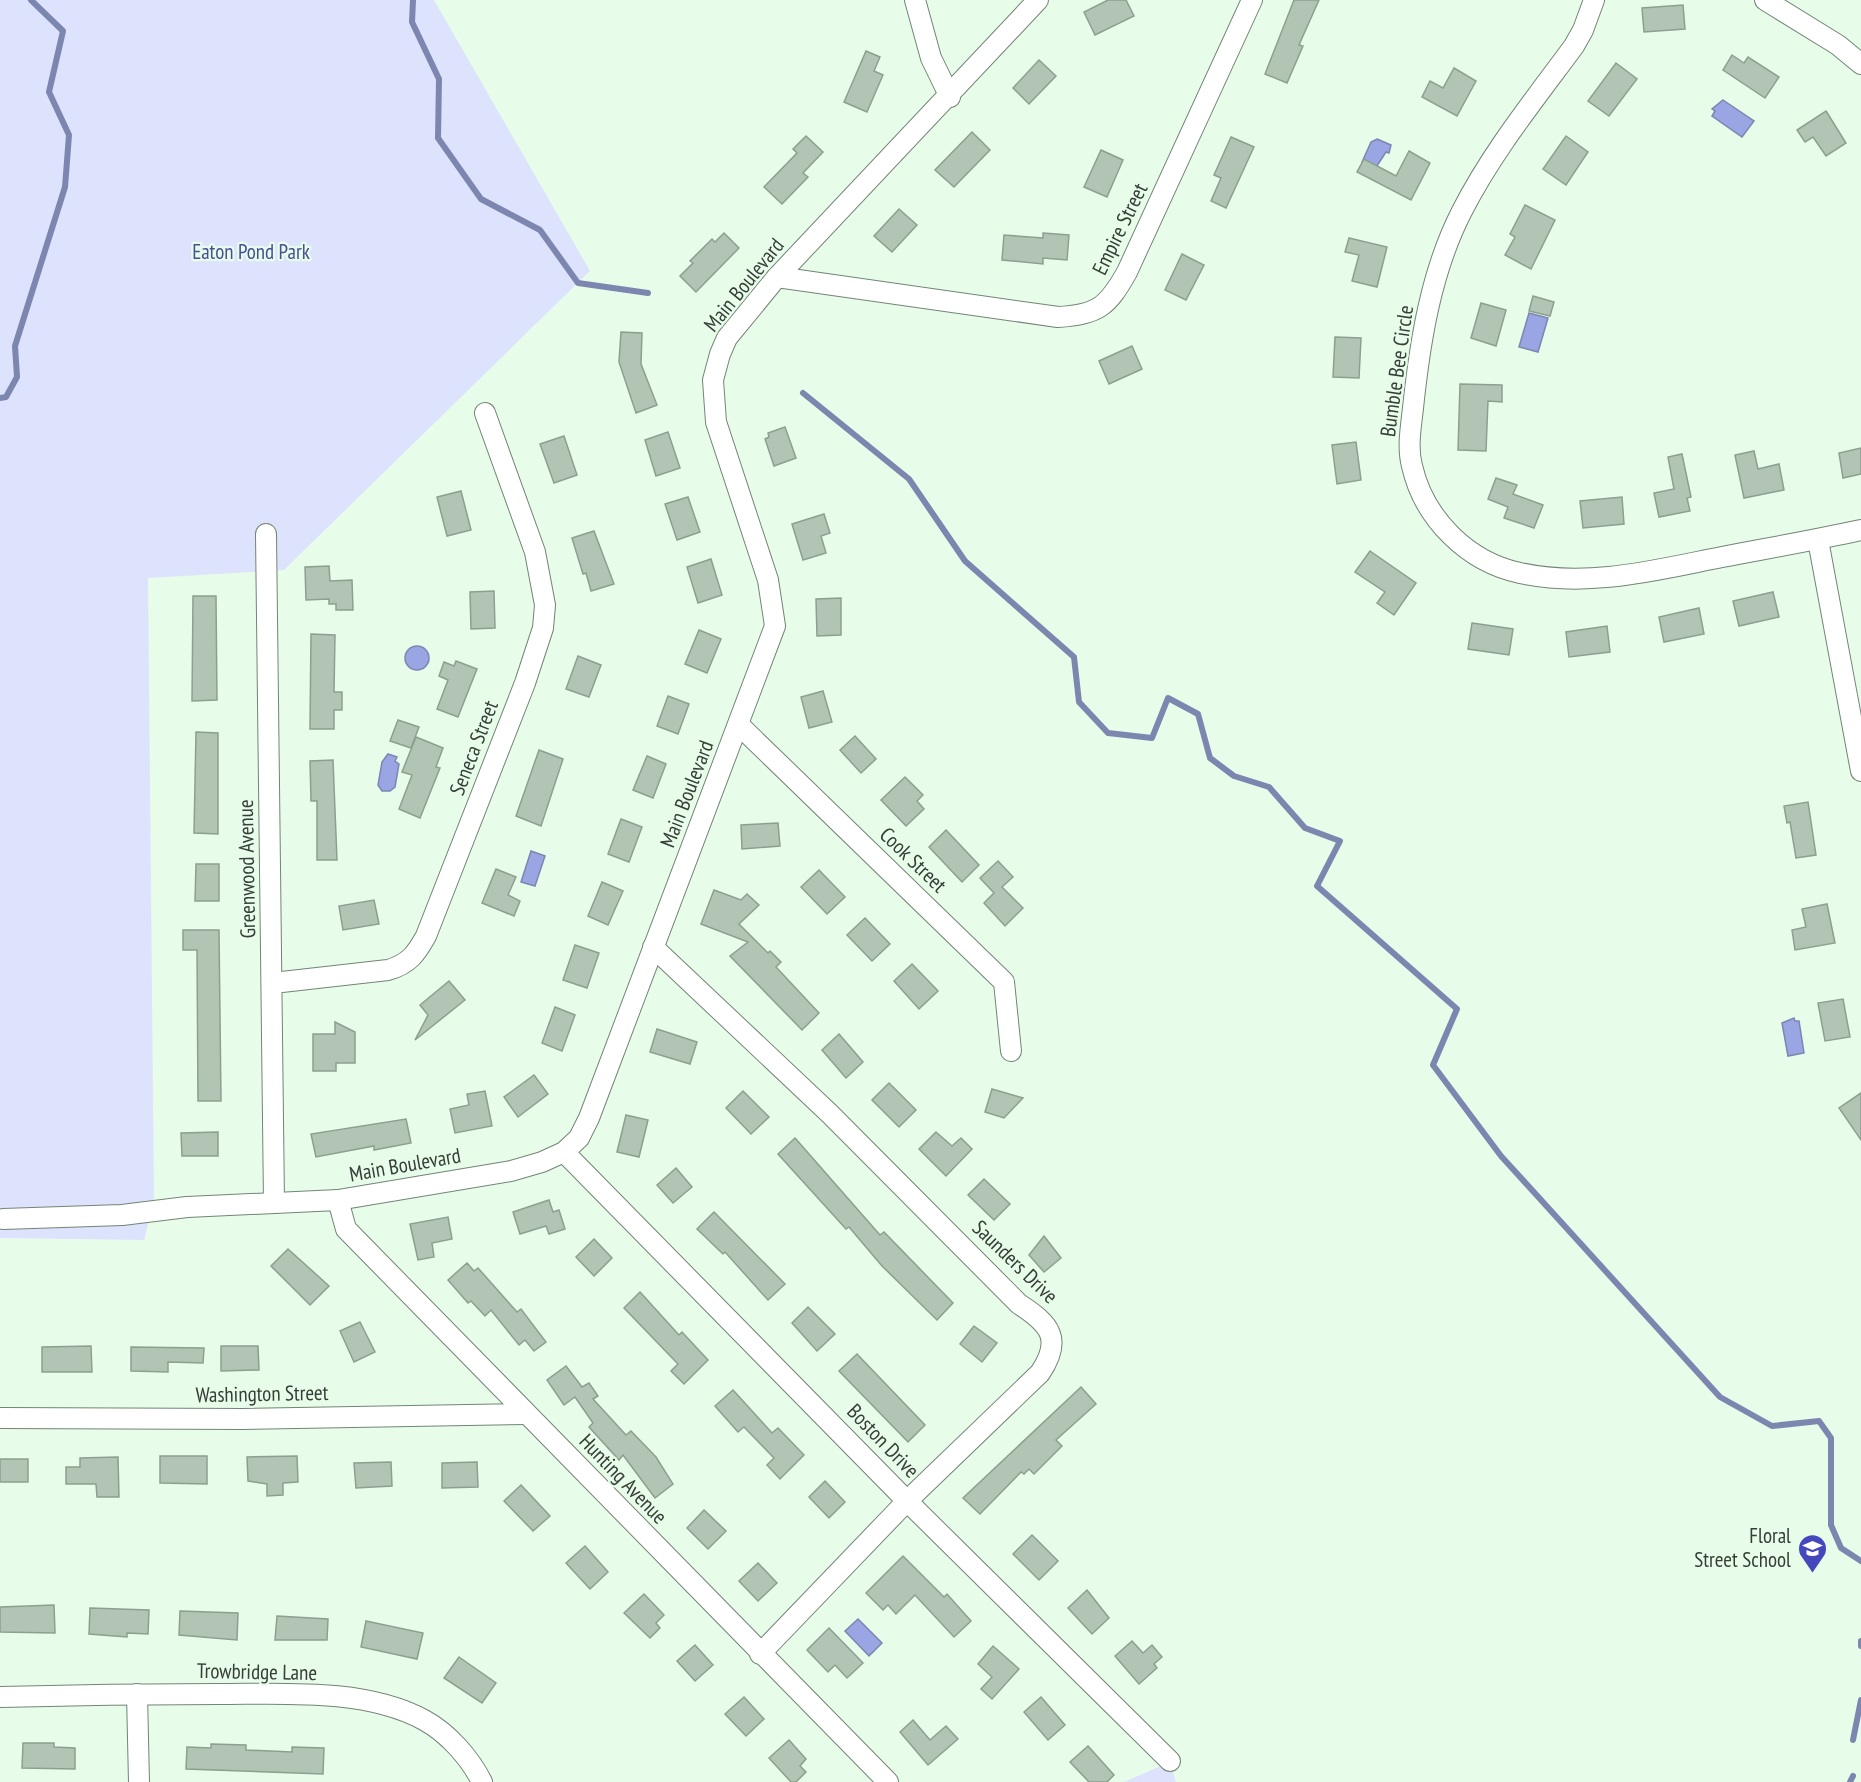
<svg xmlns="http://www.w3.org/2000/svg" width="1861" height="1782" font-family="'PT Sans Narrow',sans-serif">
	<rect width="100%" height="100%" fill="#e8fcea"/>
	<g fill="#dde3fd">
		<path d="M0 0H434L590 271 284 570 148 578 154 1200 144 1240 0 1238Z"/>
		<path d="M1170 1762 1176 1782H1124Z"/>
	</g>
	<g fill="#9aa5e3" stroke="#7c86af" stroke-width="1.5">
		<path d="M1723 100 1754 121 1742 137 1712 116 1715 111 1712 109Z"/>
		<path d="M1377 139 1391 145 1389 153 1386 152 1375 169 1363 168 1362 162 1371 142Z"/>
		<path d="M1529 313 1548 318 1538 352 1519 347Z"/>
		<circle cx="417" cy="658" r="12"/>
		<path d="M388 754 397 757 395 761 399 764 395 787 390 791H382L378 785 382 762Z"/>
		<path d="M531 851 545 856 535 886 521 882Z"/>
		<path d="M1794 1018 1795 1021H1799L1804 1053 1788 1056 1782 1023Z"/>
		<path d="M858 1619 882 1643 869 1656 845 1631Z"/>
	</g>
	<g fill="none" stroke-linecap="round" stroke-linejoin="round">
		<g stroke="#7c86af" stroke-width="6">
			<path d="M413 0 412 22 439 79 438 138 481 199 540 230 578 283 648 293"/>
			<path d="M803 393 909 479 965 561 1074 657 1079 702 1108 733 1152 738 1168 698 1198 714 1210 758 1234 776 1269 787 1305 828 1340 841 1317 886 1457 1009 1433 1065 1501 1156 1720 1397 1772 1426 1819 1421 1831 1438V1525L1841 1548 1861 1561"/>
			<path d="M0 398 6 397 17 377 15 346 65 187 69 135 49 92 63 31 31 0"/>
			<path d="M1861 1641V1646"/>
			<path d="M1853 1740 1861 1700"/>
			<path d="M1850 1782 1853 1776"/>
		</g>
	</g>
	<g fill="#b2c5b4" stroke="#8da090" stroke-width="1.5">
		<path d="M1108 0H1126L1134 16 1095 35 1084 12Z"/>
		<path d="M1294 0H1319L1299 45 1303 46 1287 83 1265 74Z"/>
		<path d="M1683 5 1685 29 1644 32 1642 8Z"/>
		<path d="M866 51 880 57 874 71 883 75 867 112 844 102Z"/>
		<path d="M1732 55 1744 63 1748 57 1779 77 1765 98 1723 70Z"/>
		<path d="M1039 60 1056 76 1029 104 1013 88Z"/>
		<path d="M1616 63 1637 79 1609 116 1588 101Z"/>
		<path d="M1454 68 1476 81 1457 116 1422 97 1430 81 1443 88Z"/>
		<path d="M1826 111 1846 143 1826 156 1813 137 1805 142 1797 130Z"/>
		<path d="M972 132 990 150 954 187 935 170Z"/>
		<path d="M806 136 823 152 803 173 808 177 782 204 764 187 797 153 793 149Z"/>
		<path d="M1566 136 1588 152 1566 185 1543 169Z"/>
		<path d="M1231 137 1254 147 1226 208 1211 201 1221 178 1214 175Z"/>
		<path d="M1101 150 1123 160 1107 197 1084 187Z"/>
		<path d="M1409 151 1430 163 1411 200 1357 172 1364 159 1396 176Z"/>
		<path d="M1525 205 1555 220 1531 269 1505 255 1515 237 1510 234Z"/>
		<path d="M899 209 917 225 892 252 874 236Z"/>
		<path d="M724 233 739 248 696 292 680 276 693 263 690 261 712 239 715 242Z"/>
		<path d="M1043 233 1069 235 1067 260 1043 258V264L1002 260 1004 235 1043 238Z"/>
		<path d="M1349 238 1387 247 1377 287 1352 281 1359 255 1345 252Z"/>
		<path d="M1182 254 1204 265 1186 300 1165 290Z"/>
		<path d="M1533 296 1554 302 1550 316 1529 311Z"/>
		<path d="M1481 303 1506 310 1496 346 1471 338Z"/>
		<path d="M621 332 642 333 641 364 657 405 636 413 619 362Z"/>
		<path d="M1335 337 1361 338 1359 378 1333 377Z"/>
		<path d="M1132 346 1142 369 1109 384 1099 361Z"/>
		<path d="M1460 384 1502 385V402L1488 401 1486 451 1458 450Z"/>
		<path d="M785 427 796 458 774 466 765 439 769 437 768 433Z"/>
		<path d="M668 432 680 468 656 476 645 440Z"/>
		<path d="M564 436 577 475 554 483 540 444Z"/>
		<path d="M1356 442 1361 480 1337 484 1332 445Z"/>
		<path d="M1861 448V474L1843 478 1839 453Z"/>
		<path d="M1754 451 1758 469 1779 464 1784 490 1744 498 1735 455Z"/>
		<path d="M1682 454 1691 497 1687 498 1690 511 1659 517 1654 493 1674 489 1668 457Z"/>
		<path d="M1496 478 1517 485 1513 494 1543 505 1534 528 1504 518 1508 507 1488 499Z"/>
		<path d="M461 491 471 530 447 536 437 497Z"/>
		<path d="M688 497 700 532 677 540 665 504Z"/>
		<path d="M1622 497 1624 524 1583 528 1580 501Z"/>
		<path d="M824 514 830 533 821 536 826 553 803 560 792 524Z"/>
		<path d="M594 531 614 584 591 591 586 573 583 574 572 538Z"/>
		<path d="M1370 551 1416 583 1394 615 1377 603 1385 592 1355 572Z"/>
		<path d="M711 559 722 595 698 603 687 567Z"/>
		<path d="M329 566 330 581 352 580 353 610H336V604H329V599L306 600 305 567Z"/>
		<path d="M494 591 495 628 471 629 470 592Z"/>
		<path d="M1773 592 1779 617 1739 626 1733 601Z"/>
		<path d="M193 596H216L217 700 192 701Z"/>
		<path d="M841 598V635L817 636 816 599Z"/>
		<path d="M1699 608 1704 634 1664 642 1659 617Z"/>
		<path d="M1472 623 1513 629 1509 655 1468 649Z"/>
		<path d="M1607 626 1610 652 1569 657 1566 632Z"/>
		<path d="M699 630 721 639 707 673 685 664Z"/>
		<path d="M311 634 335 635 334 692H342V710H334V729H310Z"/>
		<path d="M578 656 601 665 589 697 566 689Z"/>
		<path d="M456 661 477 669 458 717 437 709 448 680 439 676 444 662 454 666Z"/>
		<path d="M823 691 832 722 809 728 801 697Z"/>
		<path d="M668 696 689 704 678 734 657 726Z"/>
		<path d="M398 720 419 727 411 748 390 741Z"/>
		<path d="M196 732 218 733V834L194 833Z"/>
		<path d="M855 736 876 759 861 773 840 750Z"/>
		<path d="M416 737 443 748 436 767 440 768 420 818 399 809 412 775 402 772Z"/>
		<path d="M539 750 563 759 541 826 516 816Z"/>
		<path d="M647 756 666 764 653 798 633 790Z"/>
		<path d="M333 760 337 860H317V801H311L310 761Z"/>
		<path d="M905 777 923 795 917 801 924 809 906 826 881 800Z"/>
		<path d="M1808 802 1816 855 1796 858 1790 822 1787 823 1784 806Z"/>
		<path d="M621 819 642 827 629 862 608 854Z"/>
		<path d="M778 823 780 846 742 849 741 825Z"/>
		<path d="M946 830 979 865 962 882 929 847Z"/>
		<path d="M998 861 1013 877 1002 887 1023 908 1005 926 984 903 994 893 980 878Z"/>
		<path d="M196 864H219V901H195Z"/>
		<path d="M496 869 516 877 508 895 520 901 514 916 482 903Z"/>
		<path d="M819 870 845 897 827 914 801 887Z"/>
		<path d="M602 882 623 891 608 925 588 916Z"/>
		<path d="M714 890 741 900 747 894 759 905 739 924 768 953 770 951 781 962 776 967 819 1013 802 1030 730 956 748 942 701 924Z"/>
		<path d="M374 900 379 924 343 930 339 906Z"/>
		<path d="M1827 904 1835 943 1795 950 1792 930 1806 927 1802 909Z"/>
		<path d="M865 918 890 944 872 961 847 935Z"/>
		<path d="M183 930H219L221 1101H198L197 950H183Z"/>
		<path d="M575 945 599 953 587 988 563 980Z"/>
		<path d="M912 964 938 991 919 1009 894 981Z"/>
		<path d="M449 981 465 1000 415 1040 428 1015 420 1005Z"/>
		<path d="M1843 999 1850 1037 1825 1041 1818 1003Z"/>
		<path d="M555 1007 575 1015 562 1051 542 1043Z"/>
		<path d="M335 1022 355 1032V1063H336V1071H313V1034H335Z"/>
		<path d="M657 1029 697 1042 690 1064 650 1052Z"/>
		<path d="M839 1034 863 1062 846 1078 822 1050Z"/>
		<path d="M534 1075 548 1094 518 1117 504 1097Z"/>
		<path d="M889 1083 916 1110 899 1127 872 1100Z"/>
		<path d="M992 1089 1023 1098 1004 1118 985 1112Z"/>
		<path d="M485 1091 492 1126 455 1133 450 1109 469 1105 467 1094Z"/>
		<path d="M743 1091 769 1117 751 1134 726 1108Z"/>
		<path d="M1861 1093V1140L1839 1108Z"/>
		<path d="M626 1115 648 1120 639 1157 617 1152Z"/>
		<path d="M406 1119 411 1143 374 1150V1146L316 1157 311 1134Z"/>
		<path d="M218 1132V1156H182L181 1133Z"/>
		<path d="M936 1132 952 1146 961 1138 972 1149 946 1176 919 1149Z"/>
		<path d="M795 1138 880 1235 884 1232 953 1303 937 1320 882 1266 849 1227 846 1229 778 1154Z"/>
		<path d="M676 1168 692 1187 673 1203 657 1185Z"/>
		<path d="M984 1179 1010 1204 994 1220 968 1195Z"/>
		<path d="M549 1200 553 1212 559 1210 565 1229 549 1234 546 1226 520 1234 513 1212Z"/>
		<path d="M714 1212 785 1284 768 1300 725 1252 723 1254 697 1229Z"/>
		<path d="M448 1217 452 1239 432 1243 434 1257 418 1260 410 1224Z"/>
		<path d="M1044 1236 1061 1258 1044 1272 1029 1255Z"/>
		<path d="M594 1239 612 1258 594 1276 576 1257Z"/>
		<path d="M288 1249 329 1286 310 1305 271 1266Z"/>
		<path d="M467 1263 474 1271 478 1268 517 1312 521 1309 546 1342 534 1351 525 1340 519 1345 491 1310 485 1316 471 1301 468 1303 448 1280Z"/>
		<path d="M640 1292 679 1335 682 1332 708 1360 684 1384 671 1371 678 1364 624 1308Z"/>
		<path d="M808 1307 835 1334 817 1351 792 1323Z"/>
		<path d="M360 1322 375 1352 354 1362 340 1331Z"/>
		<path d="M974 1326 997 1343 982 1362 960 1344Z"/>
		<path d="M91 1346 92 1372H42V1347Z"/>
		<path d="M221 1346H258L259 1370 221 1371Z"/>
		<path d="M131 1347 204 1348 203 1363 168 1362V1372L131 1371Z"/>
		<path d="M857 1354 925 1425 908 1442 839 1371Z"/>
		<path d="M566 1366 582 1387 589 1383 598 1396 593 1399 626 1435 631 1431 656 1457 673 1484 655 1498 623 1455 619 1460 589 1427 593 1423 575 1397 564 1405 547 1380Z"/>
		<path d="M1081 1387 1096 1404 1056 1440 1062 1446 1034 1474 1029 1469 1024 1474 1021 1472 980 1514 963 1498Z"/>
		<path d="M733 1390 772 1433 778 1428 804 1455 780 1479 767 1465 774 1458 744 1427 738 1432 715 1406Z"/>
		<path d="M160 1456H207V1484L160 1483Z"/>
		<path d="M297 1456 298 1482 283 1483V1495L267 1496V1484L248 1481 247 1457Z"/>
		<path d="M118 1457 119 1497H97L96 1484H66V1467H80V1458Z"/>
		<rect x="0" y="1459" width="28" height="23"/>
		<path d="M391 1462 392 1486 356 1488 354 1463Z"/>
		<path d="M477 1462 478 1487 442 1488V1463Z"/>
		<path d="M825 1481 845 1502 829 1518 809 1497Z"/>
		<path d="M521 1485 550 1516 533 1531 504 1501Z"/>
		<path d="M704 1510 726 1531 708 1549 687 1528Z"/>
		<path d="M1032 1535 1058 1561 1039 1580 1013 1554Z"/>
		<path d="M585 1546 608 1572 590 1589 566 1563Z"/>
		<path d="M903 1556 944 1597 947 1594 971 1621 954 1637 915 1595 896 1614 888 1605 883 1610 866 1593Z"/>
		<path d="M758 1563 777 1583 758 1601 739 1581Z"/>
		<path d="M1087 1590 1109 1618 1092 1634 1068 1608Z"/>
		<path d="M644 1594 664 1615 656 1623 660 1628 650 1638 624 1613Z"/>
		<path d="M54 1605 55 1633 0 1632V1607Z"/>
		<path d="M90 1608 149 1610 148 1634 127 1633V1637L89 1634Z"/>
		<path d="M180 1611 238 1613 237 1640 179 1635Z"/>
		<path d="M277 1616 328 1619 327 1640H275Z"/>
		<path d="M366 1621 423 1633 417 1659 361 1647Z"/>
		<path d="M829 1628 863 1663 847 1678 835 1665 828 1672 807 1650Z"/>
		<path d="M1132 1641 1143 1653 1152 1645 1162 1657 1154 1664 1157 1668 1139 1684 1115 1656Z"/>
		<path d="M695 1645 713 1665 695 1681 677 1661Z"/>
		<path d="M993 1646 1019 1669 992 1699 981 1689 992 1677 978 1664Z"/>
		<path d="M459 1657 496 1683 482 1703 444 1678Z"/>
		<path d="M744 1697 764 1719 746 1736 725 1714Z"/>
		<path d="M1041 1697 1065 1725 1048 1740 1024 1712Z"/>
		<path d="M913 1720 930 1740 946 1726 958 1739 928 1765 900 1732Z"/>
		<path d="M789 1740 806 1759 800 1766 806 1772 796 1782H791L769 1758Z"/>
		<path d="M23 1743H54V1747L75 1748V1769L22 1768Z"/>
		<path d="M211 1744 246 1745V1750L292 1752V1747L324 1748 323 1774 186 1769 187 1747 211 1748Z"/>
		<path d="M1088 1746 1114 1775 1107 1782H1089L1070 1762Z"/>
	</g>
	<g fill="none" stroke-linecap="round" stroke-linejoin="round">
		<defs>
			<g id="minor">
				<path d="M915 0 931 58 950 97"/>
				<path d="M1594 0 1583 30 1574 46C1535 99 1492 152 1462 211 1431 271 1420 341 1413 408 1411 427 1407 447 1412 466 1424 519 1468 562 1520 573 1588 588 1656 570 1722 557 1769 548 1815 540 1861 530"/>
				<path d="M1765 0 1838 45 1861 64"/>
				<path d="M777 277 1058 317C1098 315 1108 306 1127 272L1252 0"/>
				<path d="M266 534 274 1203"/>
				<path d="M1818 540 1861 771"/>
				<path d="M739 725 1004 982 1011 1051"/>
				<path d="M653 947 830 1114 1019 1304C1050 1324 1063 1339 1040 1373L907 1501 760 1654"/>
				<path d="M273 983 388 970C409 964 416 954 426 936L525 683 543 628 545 605 535 552 485 413"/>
				<path d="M564 1152 907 1501 1170 1761"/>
				<path d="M338 1200 346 1229 888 1782"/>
				<path d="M3 1219 122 1215 187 1207 338 1200 511 1171 542 1162 564 1152 579 1138 589 1118 775 626 768 580 716 422 713 380 720 354 727 338 777 277 1038 0"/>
				<path d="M0 1418 243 1419 525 1414"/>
				<path d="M137 1694 139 1782"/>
				<path d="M0 1697C73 1695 145 1694 218 1694 282 1694 366 1688 424 1720 448 1733 470 1758 482 1782"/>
			</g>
		</defs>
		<use href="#minor" stroke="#728575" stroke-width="22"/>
		<use href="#minor" stroke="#fff" stroke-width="20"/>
	</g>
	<defs>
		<symbol id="school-pin" viewBox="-11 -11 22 30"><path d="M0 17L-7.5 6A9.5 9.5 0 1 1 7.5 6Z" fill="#4548bd" stroke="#e8fcea"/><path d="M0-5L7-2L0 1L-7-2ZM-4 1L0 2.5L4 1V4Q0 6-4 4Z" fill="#fff"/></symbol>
	</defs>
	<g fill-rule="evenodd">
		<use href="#school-pin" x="1796" y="1532" width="33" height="45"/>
	</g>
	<g text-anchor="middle" stroke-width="4.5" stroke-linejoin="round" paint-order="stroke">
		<g font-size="21" fill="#363e37" stroke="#e8fcea">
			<text transform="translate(1120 229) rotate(-64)" y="7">Empire Street</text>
			<text transform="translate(744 285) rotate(-51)" y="7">Main Boulevard</text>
			<text transform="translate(1397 371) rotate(-82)" y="7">Bumble Bee Circle</text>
			<text transform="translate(474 748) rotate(-69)" y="7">Seneca Street</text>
			<text transform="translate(687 794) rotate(-69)" y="7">Main Boulevard</text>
			<text transform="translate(913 860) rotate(44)" y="7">Cook Street</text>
			<text transform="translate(247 869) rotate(-91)" y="7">Greenwood Avenue</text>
			<text transform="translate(405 1165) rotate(-10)" y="7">Main Boulevard</text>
			<text transform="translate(1015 1262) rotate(44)" y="7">Saunders Drive</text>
			<text transform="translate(262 1394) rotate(-1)" y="7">Washington Street</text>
			<text transform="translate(883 1441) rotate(46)" y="7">Boston Drive</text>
			<text transform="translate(623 1479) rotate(46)" y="7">Hunting Avenue</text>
			<text transform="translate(257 1672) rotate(1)" y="7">Trowbridge Lane</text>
		</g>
		<g font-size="21" fill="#474f9a" stroke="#e8fcea">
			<text x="251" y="259">Eaton Pond Park</text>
		</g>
		<g font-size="21" fill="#363e37" stroke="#e8fcea" text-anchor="end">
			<text x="1791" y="1543">Floral<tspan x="1791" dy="24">Street School</tspan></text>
		</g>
	</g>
</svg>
